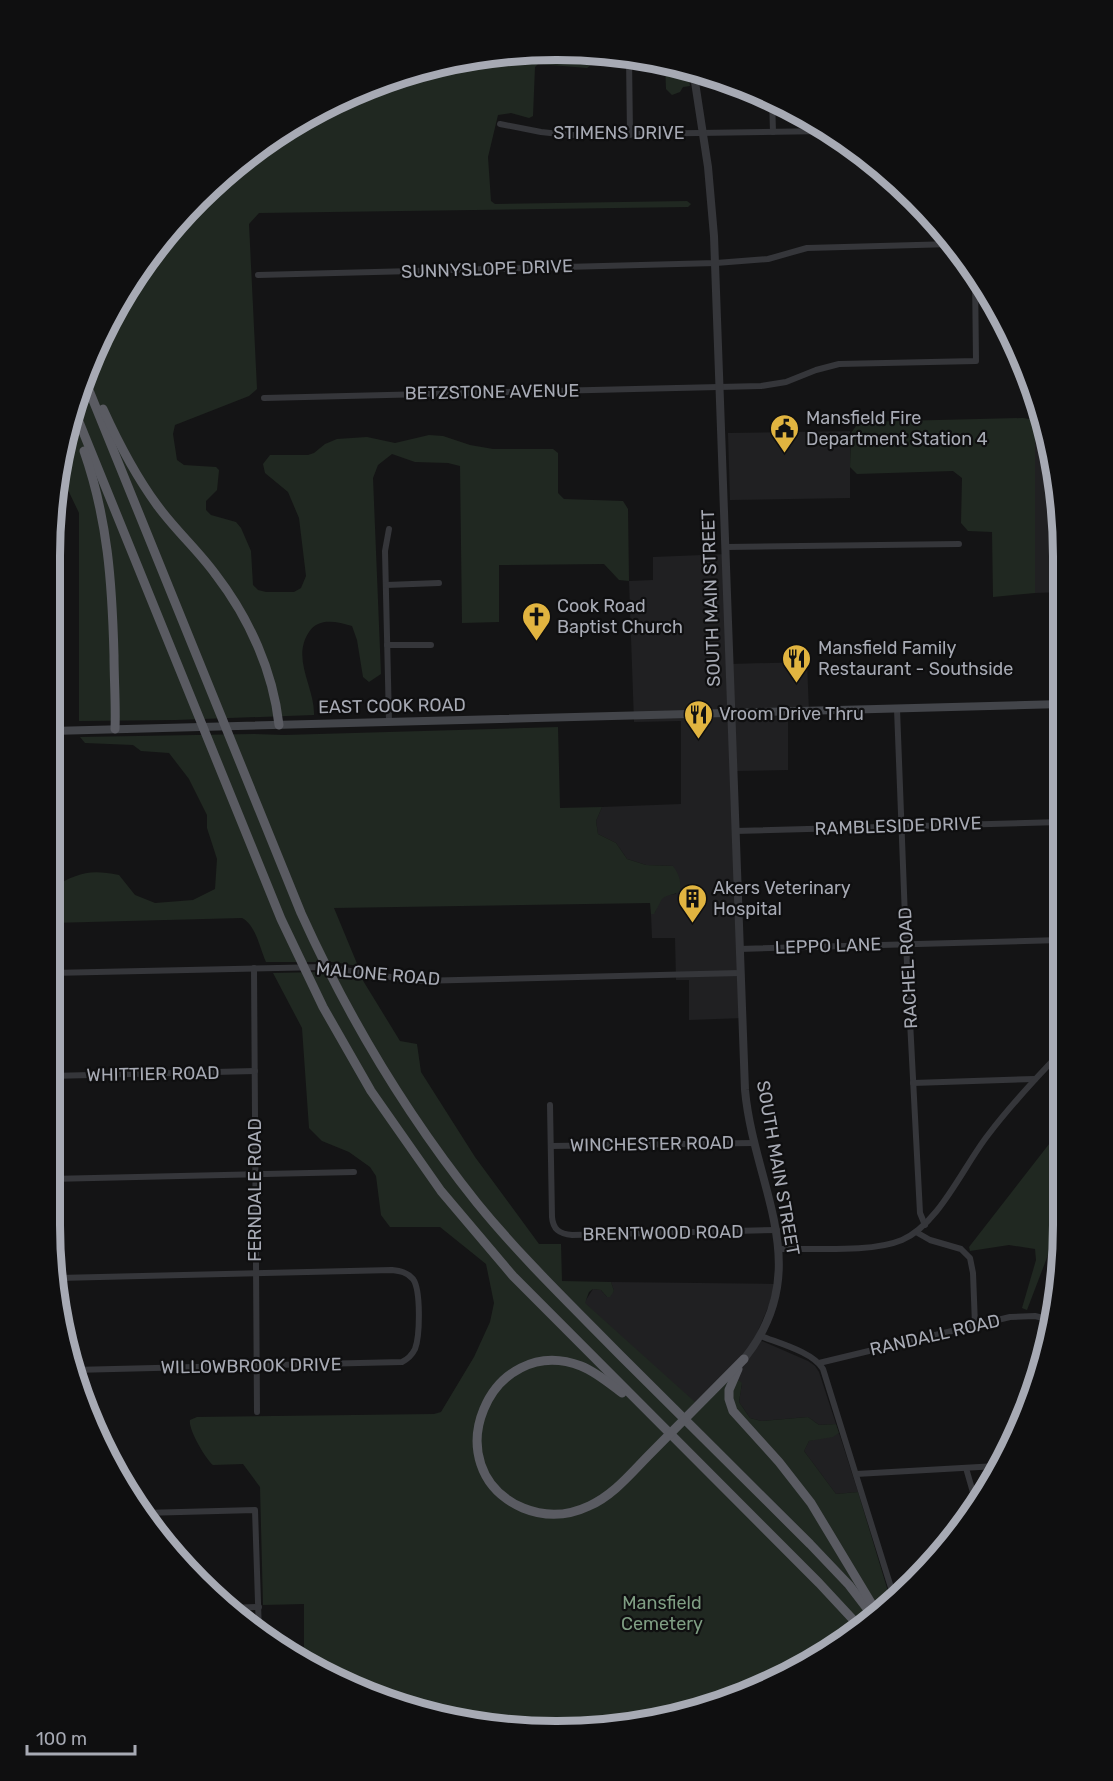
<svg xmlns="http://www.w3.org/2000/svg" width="1113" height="1781" font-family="Rubik,sans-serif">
	<rect width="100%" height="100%" fill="#141415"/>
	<g fill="#202022">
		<path d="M1035 389 1062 523V592L1035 593Z"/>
		<path d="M850 431V498L730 500 728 433Z"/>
		<path d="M727 554 730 664 807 662 809 712 788 713V770L736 771 744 1018 689 1020V980H676L675 938H652L651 914 655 912 660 899 666 895 676 894 673 866 646 865 627 859 616 843 598 834 596 821 602 807 681 804V721L634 722 629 581 653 580V557Z"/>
		<path d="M611 1282 775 1284 769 1305 755 1338 808 1361 815 1366 819 1372 836 1424 819 1425 808 1417 761 1421 750 1418 739 1402 742 1383 695 1403 584 1303 593 1289 601 1290 607 1297 614 1291Z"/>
		<path d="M839 1433 858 1492 836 1494 804 1451 809 1441Z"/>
	</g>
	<g fill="#202821">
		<path d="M591 51V65L587 68 538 64 535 67 533 116 529 118 511 113 498 115 488 157 491 201 495 204 687 201 691 204 688 207 259 213 249 224 257 389 249 396 175 425 173 434 177 460 184 465 216 467 219 470 217 490 206 501V510L211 515 236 522 241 528 251 551 253 585 258 590 266 592H294L301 588 306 576 299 518 288 492 265 473 263 464 270 455H308L314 453 325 444 337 439 367 437 395 443 429 435 443 436 470 445 493 449H553L558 453V493L564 499 623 501 628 509 629 581 619 580 604 564 499 565V622L462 623 460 466 448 463 415 462 392 454 378 465 373 478 381 674 369 682 363 677 357 640 352 626C337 622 319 617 309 632 291 659 315 687 314 715L176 720 79 721V513L59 471 88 363 154 248 222 176 303 118 393 77 490 54Z"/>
		<path d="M665 63 687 67 690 86 683 87 680 92 672 95 666 89Z"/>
		<path d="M1023 418 1035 420V593L993 597 992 532 968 531 961 523 962 478 953 471 857 474 850 467 851 433 859 422Z"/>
		<path d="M558 727 560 808 602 807 596 821 598 834 616 843 627 859 646 865 673 866C680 876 681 881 680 892 657 899 666 894 654 914H651L650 903 334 908 358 966 333 962H266C260 949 256 925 242 918L51 923V888C79 873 88 869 119 875L135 895 155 903 193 900 215 889 217 859 207 828V815L189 779 169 753 141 751 133 745 85 743 80 737 253 734 284 735Z"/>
		<path d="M319 972 341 973 362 979 400 1041 417 1044 421 1072 475 1157 539 1244H561L562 1281 611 1282 614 1291 610 1297H607L601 1290 593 1289 589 1292 585 1303 695 1402 727 1370 742 1383 739 1402 750 1418 761 1421 808 1417 819 1425 836 1424 839 1433 833 1437 809 1441 804 1451 836 1494 858 1492 890 1598 838 1646 719 1705 556 1731 394 1705 304 1657V1604L263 1605 260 1487 243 1464 213 1465C205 1458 188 1429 190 1420L197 1417 434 1414 441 1412 474 1357 490 1322 494 1303 486 1264 440 1227H390L381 1215 376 1176 370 1167 349 1152 322 1141 309 1128 302 1028 273 973Z"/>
		<path d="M1060 1130 1059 1226 1027 1310 1022 1308 1036 1260 1035 1249 1009 1245 970 1251 969 1247Z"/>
	</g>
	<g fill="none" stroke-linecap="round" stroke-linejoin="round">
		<g stroke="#35363a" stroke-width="6">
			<path d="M629 57 630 135"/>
			<path d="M772 98 773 132"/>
			<path d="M500 124 541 132 569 135 827 131"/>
			<path d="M258 275 716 263 768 259 807 248 953 244"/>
			<path d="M264 398 761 386 786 382 816 370 839 364 976 361 975 274"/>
			<path d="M389 529 385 551 389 722"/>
			<path d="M726 547 959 544"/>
			<path d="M386 585 439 583"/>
			<path d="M387 645H431"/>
			<path d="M897 709 906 944 920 1213 925 1225"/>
			<path d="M735 831 1061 822"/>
			<path d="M739 949 1061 940"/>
			<path d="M254 968 257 1412"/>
			<path d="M51 973 324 967 417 981 740 973"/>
			<path d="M50 1076 255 1071"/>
			<path d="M913 1083 1035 1079"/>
			<path d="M550 1105 552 1217C553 1229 559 1234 572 1235L777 1230"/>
			<path d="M551 1146 753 1143"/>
			<path d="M50 1179 354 1172"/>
			<path d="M916 1232 930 1240 961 1249 970 1258 973 1273 975 1325"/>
			<path d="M780 1249C815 1248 871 1253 902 1240 939 1224 963 1167 988 1135 1010 1106 1035 1079 1060 1053"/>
			<path d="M58 1278 392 1270C400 1271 407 1272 413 1279 421 1290 420 1336 415 1349 412 1355 408 1359 402 1362L73 1370"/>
			<path d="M761 1336C778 1343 813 1352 823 1369L893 1594"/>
			<path d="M819 1363 1010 1317 1035 1316 1051 1320"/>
			<path d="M966 1468 976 1503"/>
			<path d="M856 1474 997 1466"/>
			<path d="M143 1513 255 1510 259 1633"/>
			<path d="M229 1608 259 1607"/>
		</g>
		<path stroke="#35363a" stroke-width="8" d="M693 69 708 167 714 236 745 1090C754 1188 817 1268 744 1359"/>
		<path stroke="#43454a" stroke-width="8" d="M52 731 1062 704"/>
		<g stroke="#5a5b62" stroke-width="9">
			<path d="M84 378 301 913C348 1017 406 1114 477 1203 521 1257 571 1305 620 1355 683 1418 747 1481 810 1544L849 1585 872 1615"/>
			<path d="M103 409C118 442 135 475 157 505 175 530 198 550 216 575 249 618 273 671 279 725"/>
			<path d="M75 412 281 919 323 1007 371 1091 441 1191 513 1276 819 1583 859 1626"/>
			<path d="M84 451C108 520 112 583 114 655 114 680 116 705 115 729"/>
			<path d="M738 1369 729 1390V1399L733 1411 779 1462 811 1503 876 1611"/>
			<path d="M622 1393C609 1383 596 1372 581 1366 490 1331 432 1469 523 1508 545 1517 568 1516 589 1506 614 1495 632 1472 651 1453 682 1422 713 1390 744 1359"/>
		</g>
	</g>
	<defs>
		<symbol id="civic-pin" viewBox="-11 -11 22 30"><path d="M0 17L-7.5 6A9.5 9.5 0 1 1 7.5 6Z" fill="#e1b440" stroke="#0f0f10"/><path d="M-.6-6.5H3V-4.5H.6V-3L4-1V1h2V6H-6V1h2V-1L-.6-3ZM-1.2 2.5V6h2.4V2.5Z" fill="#111"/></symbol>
		<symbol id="church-pin" viewBox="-11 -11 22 30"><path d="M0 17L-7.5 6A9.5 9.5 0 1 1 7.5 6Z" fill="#e1b440" stroke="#0f0f10"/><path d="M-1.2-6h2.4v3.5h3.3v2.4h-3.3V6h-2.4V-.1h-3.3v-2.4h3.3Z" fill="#111"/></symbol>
		<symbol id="restaurant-pin" viewBox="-11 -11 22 30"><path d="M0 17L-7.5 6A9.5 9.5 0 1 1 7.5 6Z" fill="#e1b440" stroke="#0f0f10"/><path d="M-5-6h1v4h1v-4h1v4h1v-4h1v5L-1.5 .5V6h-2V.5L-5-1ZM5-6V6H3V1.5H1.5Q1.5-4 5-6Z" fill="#111"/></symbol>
		<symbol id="building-pin" viewBox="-11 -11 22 30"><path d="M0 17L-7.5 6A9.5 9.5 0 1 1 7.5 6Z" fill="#e1b440" stroke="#0f0f10"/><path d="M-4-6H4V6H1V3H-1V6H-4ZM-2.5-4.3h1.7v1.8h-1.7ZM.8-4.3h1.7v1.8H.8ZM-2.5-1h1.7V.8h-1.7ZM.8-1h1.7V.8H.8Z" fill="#111"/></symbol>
	</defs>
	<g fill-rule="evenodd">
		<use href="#civic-pin" x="768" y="412" width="33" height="45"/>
		<use href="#church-pin" x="520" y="600" width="33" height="45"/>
		<use href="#restaurant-pin" x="780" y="642" width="33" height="45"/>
		<use href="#restaurant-pin" x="682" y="698" width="33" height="45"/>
		<use href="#building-pin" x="676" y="882" width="33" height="45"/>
	</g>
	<g text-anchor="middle" stroke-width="4.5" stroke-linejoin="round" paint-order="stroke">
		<g font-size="18" fill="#a7aab4" stroke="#0f0f10">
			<text x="619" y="139">STIMENS DRIVE</text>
			<text transform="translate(487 269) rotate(-2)" y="6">SUNNYSLOPE DRIVE</text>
			<text transform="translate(492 392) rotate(-1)" y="6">BETZSTONE AVENUE</text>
			<text transform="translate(711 598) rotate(-92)" y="6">SOUTH MAIN STREET</text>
			<text transform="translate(392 706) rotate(-1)" y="6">EAST COOK ROAD</text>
			<text transform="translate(898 826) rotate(-2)" y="6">RAMBLESIDE DRIVE</text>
			<text transform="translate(828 946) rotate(-2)" y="6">LEPPO LANE</text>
			<text transform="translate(908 968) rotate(-93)" y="6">RACHEL ROAD</text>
			<text transform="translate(378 974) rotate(5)" y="6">MALONE ROAD</text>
			<text transform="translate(153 1074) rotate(-1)" y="6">WHITTIER ROAD</text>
			<text transform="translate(652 1144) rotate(-1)" y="6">WINCHESTER ROAD</text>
			<text transform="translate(778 1168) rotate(80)" y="6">SOUTH MAIN STREET</text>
			<text transform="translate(255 1190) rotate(-90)" y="6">FERNDALE ROAD</text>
			<text transform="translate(663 1233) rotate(-1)" y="6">BRENTWOOD ROAD</text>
			<text transform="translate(935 1335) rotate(-13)" y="6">RANDALL ROAD</text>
			<text transform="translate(251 1366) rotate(-1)" y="6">WILLOWBROOK DRIVE</text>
		</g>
		<g font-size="18" fill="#a7aab4" stroke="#0f0f10" text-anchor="start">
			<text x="806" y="424">Mansfield Fire<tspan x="806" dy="21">Department Station 4</tspan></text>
			<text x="557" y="612">Cook Road<tspan x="557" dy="21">Baptist Church</tspan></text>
			<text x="818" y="654">Mansfield Family<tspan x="818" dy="21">Restaurant - Southside</tspan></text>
			<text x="719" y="720">Vroom Drive Thru</text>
			<text x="713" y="894">Akers Veterinary<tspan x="713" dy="21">Hospital</tspan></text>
		</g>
		<g font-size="18" fill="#7f9e83" stroke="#0f0f10">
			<text x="662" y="1609">Mansfield<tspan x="662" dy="21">Cemetery</tspan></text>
		</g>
	</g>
	<path d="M0 0H1113V1781H0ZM556 60H557A496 496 0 0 1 1053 556V1225A496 496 0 0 1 557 1721H556A496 496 0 0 1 60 1225V556A496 496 0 0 1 556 60Z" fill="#0f0f10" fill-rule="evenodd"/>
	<path fill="none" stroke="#a7aab4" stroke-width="8" d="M556 60H557A496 496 0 0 1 1053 556V1225A496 496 0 0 1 557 1721H556A496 496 0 0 1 60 1225V556A496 496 0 0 1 556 60Z"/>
	<path d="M27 1745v9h108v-9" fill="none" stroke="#a7aab4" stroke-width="3"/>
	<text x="36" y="1745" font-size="18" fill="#a7aab4" stroke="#0f0f10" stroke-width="4.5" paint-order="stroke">100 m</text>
</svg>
